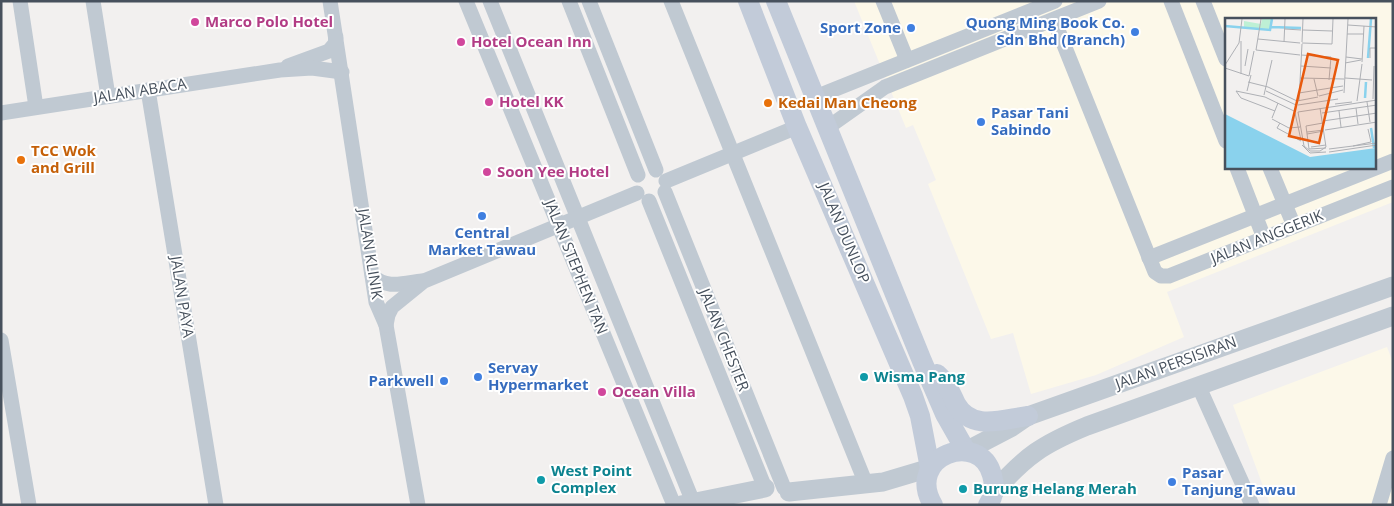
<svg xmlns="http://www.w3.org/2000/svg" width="1394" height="506" font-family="'Open Sans',sans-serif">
	<rect width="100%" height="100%" fill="#f2f0ef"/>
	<g fill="#fcf8e9" fill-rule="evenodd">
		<path d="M854 1H1393V202L1167 292 1184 337 1096 375 1031 394 1013 333 991 339 928 184 936 180 913 125 906 128ZM1226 19H1375V168H1226Z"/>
		<path d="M1387 347 1393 363V494L1390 505H1270L1233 405Z"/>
	</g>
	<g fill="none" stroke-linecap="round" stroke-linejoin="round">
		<g stroke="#c0c9d2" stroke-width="15">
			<path d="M20 1 36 107"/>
			<path d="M93 1 108 96"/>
			<path d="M330 1 376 302 386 325 418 505"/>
			<path d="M466 1 674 505"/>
			<path d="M490 1 693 502"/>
			<path d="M569 1 638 175"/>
			<path d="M589 1 656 170"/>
			<path d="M671 1 866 484"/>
			<path d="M883 1 907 60"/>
			<path d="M1171 1 1226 141"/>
			<path d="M1203 1 1226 59"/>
			<path d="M1054 20 1155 272 1161 276H1169L1393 187"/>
			<path d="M288 66 329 51 335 44 336 37"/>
			<path d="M148 90 216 505"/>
			<path d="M815 99 818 96 1055 1"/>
			<path d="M1 113 280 70 312 68 342 72"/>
			<path d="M827 128 885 87 1099 1"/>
			<path d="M1237 168 1264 238"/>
			<path d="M1270 168 1294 226"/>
			<path d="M666 181 797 127"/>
			<path d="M665 192 784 488"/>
			<path d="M649 201 765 488"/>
			<path d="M1149 258 1393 161"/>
			<path d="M372 275C386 290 404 283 422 281"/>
			<path d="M386 325 388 315 392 307 424 281 637 193"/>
			<path d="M1 340 29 505"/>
			<path d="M1199 387 1252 505"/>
			<path d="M1379 505 1393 458"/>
		</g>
		<g stroke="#c0c9d2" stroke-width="19">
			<path d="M966 451 1012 427 1028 416 1393 286"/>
			<path d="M789 492 883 482 930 468"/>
			<path d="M993 493C1025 456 1043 444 1087 426L1393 316"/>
			<path d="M681 505 765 488"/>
		</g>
		<g stroke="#c2cbd9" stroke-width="20">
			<path d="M748 1 797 127 913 396 920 416 930 468"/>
			<path d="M776 1 922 361 945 414 966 451"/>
			<path d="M937 374C946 382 951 393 956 404 972 432 1003 419 1028 416"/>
			<path d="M933 505C904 456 980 429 992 475 995 485 994 496 988 505"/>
		</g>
	</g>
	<g fill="#d1479c" stroke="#fff" stroke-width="2">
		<circle cx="195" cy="22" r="5"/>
		<circle cx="461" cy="42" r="5"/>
		<circle cx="489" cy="102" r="5"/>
		<circle cx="487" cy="172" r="5"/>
		<circle cx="602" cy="392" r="5"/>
	</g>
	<g fill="#3f7fe0" stroke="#fff" stroke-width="2">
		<circle cx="911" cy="28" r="5"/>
		<circle cx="1135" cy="32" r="5"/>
		<circle cx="981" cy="122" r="5"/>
		<circle cx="482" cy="216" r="5"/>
		<circle cx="478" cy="377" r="5"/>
		<circle cx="444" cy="381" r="5"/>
		<circle cx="1172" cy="482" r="5"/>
	</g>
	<g fill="#e8710a" stroke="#fff" stroke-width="2">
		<circle cx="768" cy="103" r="5"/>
		<circle cx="21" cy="160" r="5"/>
	</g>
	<g fill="#0f9aa8" stroke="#fff" stroke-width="2">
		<circle cx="864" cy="377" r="5"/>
		<circle cx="541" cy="480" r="5"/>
		<circle cx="963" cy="489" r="5"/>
	</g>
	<g text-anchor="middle" stroke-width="4" stroke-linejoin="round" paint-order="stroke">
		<g font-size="15" font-weight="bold" fill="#b23c85" stroke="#fff" text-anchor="start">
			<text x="205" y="27">Marco Polo Hotel</text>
			<text x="471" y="47">Hotel Ocean Inn</text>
			<text x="499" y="107">Hotel KK</text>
			<text x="497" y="177">Soon Yee Hotel</text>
			<text x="612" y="397">Ocean Villa</text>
		</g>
		<g font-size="15" font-weight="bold" fill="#366cbe" stroke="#fff" text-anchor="end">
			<text x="1125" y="28">Quong Ming Book Co.<tspan x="1125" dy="17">Sdn Bhd (Branch)</tspan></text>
			<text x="901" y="33">Sport Zone</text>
			<text x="991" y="118" text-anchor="start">Pasar Tani<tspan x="991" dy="17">Sabindo</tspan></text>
			<text x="482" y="238" text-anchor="middle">Central<tspan x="482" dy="17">Market Tawau</tspan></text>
			<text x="488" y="373" text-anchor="start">Servay<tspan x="488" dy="17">Hypermarket</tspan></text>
			<text x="434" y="386">Parkwell</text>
			<text x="1182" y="478" text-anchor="start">Pasar<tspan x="1182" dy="17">Tanjung Tawau</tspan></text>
		</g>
		<g font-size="15" fill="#47515d" stroke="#fff">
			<text transform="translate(140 91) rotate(-9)" y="5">JALAN ABACA</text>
			<text transform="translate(844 233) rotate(67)" y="5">JALAN DUNLOP</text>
			<text transform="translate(1267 237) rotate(-22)" y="5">JALAN ANGGERIK</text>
			<text transform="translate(370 254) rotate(81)" y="5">JALAN KLINIK</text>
			<text transform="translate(576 267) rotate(68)" y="5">JALAN STEPHEN TAN</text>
			<text transform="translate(182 297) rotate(81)" y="5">JALAN PAYA</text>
			<text transform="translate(724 340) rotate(68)" y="5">JALAN CHESTER</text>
			<text transform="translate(1176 363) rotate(-20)" y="5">JALAN PERSISIRAN</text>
		</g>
		<g font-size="15" font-weight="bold" fill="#c56008" stroke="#fff" text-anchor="start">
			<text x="778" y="108">Kedai Man Cheong</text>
			<text x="31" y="156">TCC Wok<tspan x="31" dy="17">and Grill</tspan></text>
		</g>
		<g font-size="15" font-weight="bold" fill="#0d838f" stroke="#fff" text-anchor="start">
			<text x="874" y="382">Wisma Pang</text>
			<text x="551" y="476">West Point<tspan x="551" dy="17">Complex</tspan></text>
			<text x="973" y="494">Burung Helang Merah</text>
		</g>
	</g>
	<g transform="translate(1225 18)">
		<rect width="151" height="151" fill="#f2f0ef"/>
		<path d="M37 1H47L45 11 19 10V3L36 6Z" fill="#bef0d5"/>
		<path d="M0 96 85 139 151 130V151H0Z" fill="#8ad2ed"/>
		<path fill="none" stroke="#8ad2ed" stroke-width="2.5" d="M0 8 45 12 47 1M46 9 76 10M143 40 146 1M140 80 141 64M146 110 149 130"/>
		<path fill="none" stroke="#aeb0b5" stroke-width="1" d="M36 1 31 32 75 37M123 7 152 9M60 11 76 12M78 12 107 13M122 16H139M33 21 75 25M59 24 60 1M77 24 78 1M77 25 107 26 108 1M76 37 106 39 104 62M121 39 137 41M145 40V30H152M137 44 139 8M120 45 136 42M0 47 14 25 17 1M20 48 23 31M76 48 106 50M0 50 24 58 29 33M16 56V23M75 60 119 61M120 60 147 62M89 61 93 78M23 64 43 69 72 83 93 79M11 73 16 80 50 93M11 73 40 79 69 93M22 73 26 57M41 73 71 87M74 75 118 68M119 75 123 1M39 77 47 42M94 78 118 72M148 81 149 48M74 82 77 26M132 83 137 46M142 84 145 104M110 86 127 84M73 87 113 81M131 90 133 106M114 93 116 109M73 94 79 128 85 133H95L101 129 95 90M73 94 152 82M70 95 76 122M97 95 152 87M47 100 53 85M47 101 64 110 75 109M98 103 152 95M55 105 52 110 76 123M98 105 81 108 84 131 101 130M100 112 152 104M82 114 99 112M82 116 99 113M77 127 85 135 101 134M128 128 146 124 143 111M86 129 101 127M104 131 152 125M104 134 152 127"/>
		<path fill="#e8590c" fill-opacity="0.15" stroke="#e8590c" stroke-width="2.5" d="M83 36 113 42 94 125 64 118Z"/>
		<rect width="151" height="151" fill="none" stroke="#47515d" stroke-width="2.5"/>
	</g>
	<rect width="1394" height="506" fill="none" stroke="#47515d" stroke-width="5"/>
</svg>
